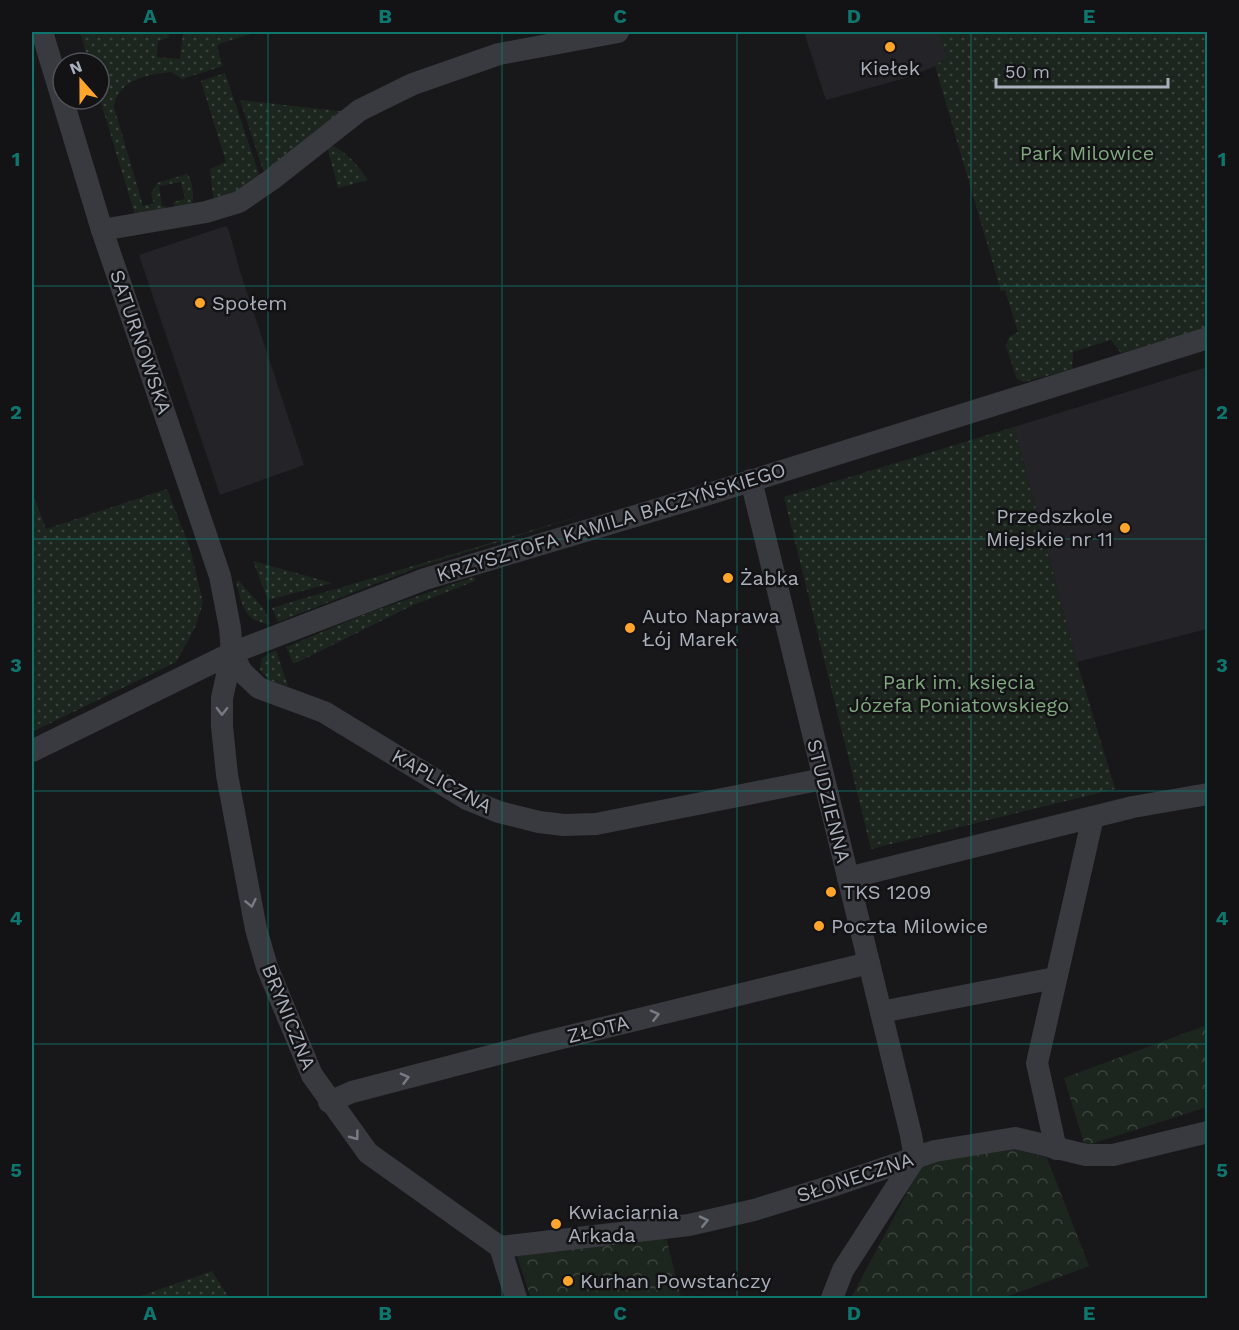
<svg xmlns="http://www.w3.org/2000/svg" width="1239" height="1330" font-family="'Work Sans',sans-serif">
	<defs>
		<pattern id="grass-dots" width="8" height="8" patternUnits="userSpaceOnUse" patternTransform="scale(1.5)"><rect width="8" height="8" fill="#1d261e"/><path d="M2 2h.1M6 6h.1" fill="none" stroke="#3b433d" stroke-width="1.8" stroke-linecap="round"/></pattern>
		<pattern id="forest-crowns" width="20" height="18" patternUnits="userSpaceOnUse" patternTransform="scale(1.5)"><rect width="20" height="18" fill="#1d261e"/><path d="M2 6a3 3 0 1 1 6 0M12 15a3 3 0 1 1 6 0" fill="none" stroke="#3b433d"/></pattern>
	</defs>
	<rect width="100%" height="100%" fill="#18181b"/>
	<g fill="#242428">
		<path d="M804 32H938L947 57 935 66 909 77 826 100Z"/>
		<path d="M226 226 229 231 240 271 304 465 220 495 139 255Z"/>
		<path d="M1207 367V629L1077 662 1014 427Z"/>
	</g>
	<g fill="url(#grass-dots)">
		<path d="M80 32H170L168 38 158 41 157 57 180 59 183 32H257L219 44 217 47 223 66 182 79 171 72C147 74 117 81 114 107L143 206 154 203 151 194 157 183 187 174C193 181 194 196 192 205L176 208 173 202 185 199 181 182 159 186 162 206H166V210L135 215 99 96V63H89Z"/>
		<path d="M938 32H1207V328L1121 353 1111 340 1073 352 1072 369 1024 382 1017 379 1006 346 1009 337 1018 332 1005 290 1001 291 935 66 947 57Z"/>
		<path d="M225 73 261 180 237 193 215 199 213 197 210 169 226 162 201 81Z"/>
		<path d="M240 100 347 112 265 176Z"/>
		<path d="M326 143C345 150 356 163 368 180L338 188Z"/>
		<path d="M1014 427 1077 662 1115 789 871 849 784 497Z"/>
		<path d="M167 489 190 548 203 603 194 630 176 662 32 732V492L46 529Z"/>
		<path d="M587 514 416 568 278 622 272 608Z"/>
		<path d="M253 561 332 583 268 600Z"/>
		<path d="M474 577 475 581 411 606 296 663H293L286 647 368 613Z"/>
		<path d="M238 580 264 609 270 624C244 623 242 603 236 582Z"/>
		<path d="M276 650 288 686 269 680 260 670 262 658Z"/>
		<path d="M212 1271 229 1298H135Z"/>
	</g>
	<g fill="url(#forest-crowns)">
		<path d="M1207 1025V1107L1085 1146 1064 1078Z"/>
		<path d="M1013 1149 1047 1158 1089 1266 1003 1298H851L925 1159Z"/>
		<path d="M666 1237 681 1298H531L517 1256Z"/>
	</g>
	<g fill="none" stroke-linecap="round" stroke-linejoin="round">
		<g stroke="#393a40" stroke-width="22">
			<path d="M42 32 102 230 220 576 230 628 232 653 222 698V726L227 775 256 929 267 967 312 1075 368 1153 500 1247 516 1298"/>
			<path d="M102 230 206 212 239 202 271 180 360 110 413 84 499 54 618 32"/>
			<path d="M751 480 911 1135 915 1158"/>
			<path d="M232 653 242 672 259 688 324 712 467 799 499 812 539 822 564 825 596 824 823 779"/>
			<path d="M32 751 232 653 425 579 712 493 1208 338"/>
			<path d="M848 878 1133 807 1208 794"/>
			<path d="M881 1012 1055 978"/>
			<path d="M329 1102 352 1092 533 1045 869 963"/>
			<path d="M1056 1149 1037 1063 1093 817"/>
			<path d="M500 1247 689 1225 754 1210 832 1186 935 1151 1015 1138 1086 1155H1113L1208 1132"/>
			<path d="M832 1298 843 1270 915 1158"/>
		</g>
	</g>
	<defs><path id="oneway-chevron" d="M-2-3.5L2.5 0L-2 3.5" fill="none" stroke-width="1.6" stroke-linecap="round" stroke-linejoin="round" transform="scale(1.5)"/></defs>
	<g stroke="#777b84">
		<use href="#oneway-chevron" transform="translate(222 711) rotate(91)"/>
		<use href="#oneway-chevron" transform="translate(251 903) rotate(78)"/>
		<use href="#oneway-chevron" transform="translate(655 1015) rotate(-14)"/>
		<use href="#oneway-chevron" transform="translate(405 1078) rotate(-15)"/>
		<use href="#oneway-chevron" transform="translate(355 1136) rotate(53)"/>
		<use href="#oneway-chevron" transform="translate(704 1221) rotate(-13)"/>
	</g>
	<path fill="none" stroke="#0f766e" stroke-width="1.5" stroke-opacity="0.55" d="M268 32V1298M502 32V1298M737 32V1298M971 32V1298M32 286H1208M32 539H1208M32 791H1208M32 1044H1208"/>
	<g fill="#ffa52c" stroke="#131316" stroke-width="2">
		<circle cx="890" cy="47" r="6"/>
		<circle cx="200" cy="303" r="6"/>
		<circle cx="1125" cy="528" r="6"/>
		<circle cx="728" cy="578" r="6"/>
		<circle cx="630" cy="628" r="6"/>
		<circle cx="831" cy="892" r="6"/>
		<circle cx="819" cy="926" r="6"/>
		<circle cx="556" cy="1224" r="6"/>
		<circle cx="568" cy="1281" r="6"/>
	</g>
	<g text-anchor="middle" stroke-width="5" stroke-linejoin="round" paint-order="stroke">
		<g font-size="20" fill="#a9b0bb" stroke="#131316" text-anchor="start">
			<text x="890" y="75" text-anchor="middle">Kiełek</text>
			<text x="212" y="310">Społem</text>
			<text x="1113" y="523" text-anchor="end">Przedszkole<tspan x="1113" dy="23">Miejskie nr 11</tspan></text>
			<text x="740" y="585">Żabka</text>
			<text x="642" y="623">Auto Naprawa<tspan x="642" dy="23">Łój Marek</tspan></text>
			<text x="843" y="899">TKS 1209</text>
			<text x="831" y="933">Poczta Milowice</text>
			<text x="568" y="1219">Kwiaciarnia<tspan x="568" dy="23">Arkada</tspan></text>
			<text x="580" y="1288">Kurhan Powstańczy</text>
		</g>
		<g font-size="20" fill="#80a87f" stroke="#131316">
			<text x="1087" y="160">Park Milowice</text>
			<text x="959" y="689">Park im. księcia<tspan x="959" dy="23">Józefa Poniatowskiego</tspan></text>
		</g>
		<g font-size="20" fill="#a9b0bb" stroke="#131316">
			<text transform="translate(141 342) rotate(71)" y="7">SATURNOWSKA</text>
			<text transform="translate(611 522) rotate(-17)" y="7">KRZYSZTOFA KAMILA BACZYŃSKIEGO</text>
			<text transform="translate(442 781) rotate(29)" y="7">KAPLICZNA</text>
			<text transform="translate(829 801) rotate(76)" y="7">STUDZIENNA</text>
			<text transform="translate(289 1017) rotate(68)" y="7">BRYNICZNA</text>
			<text transform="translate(598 1029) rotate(-14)" y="7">ZŁOTA</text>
			<text transform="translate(855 1177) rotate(-18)" y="7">SŁONECZNA</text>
		</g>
	</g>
	<rect width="1239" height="1330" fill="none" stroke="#131316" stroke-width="66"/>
	<g transform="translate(81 81) rotate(339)"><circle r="28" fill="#131316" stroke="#4f5258" stroke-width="1.5"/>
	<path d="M0-4.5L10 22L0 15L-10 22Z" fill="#ffa52c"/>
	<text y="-9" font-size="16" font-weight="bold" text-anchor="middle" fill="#a9b0bb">N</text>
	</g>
	<path d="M996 78v9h172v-9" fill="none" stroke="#a9b0bb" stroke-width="3"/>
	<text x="1005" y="78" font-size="18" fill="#a9b0bb" stroke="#131316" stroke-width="4.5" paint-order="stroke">50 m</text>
	<rect x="33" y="33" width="1173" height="1264" fill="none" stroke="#0f766e" stroke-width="2"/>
	<g font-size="20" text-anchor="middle" font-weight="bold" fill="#0f766e">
		<text x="150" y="23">A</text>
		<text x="385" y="23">B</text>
		<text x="620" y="23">C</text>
		<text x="854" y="23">D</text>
		<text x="1089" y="23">E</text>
		<text x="16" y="166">1</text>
		<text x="1222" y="166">1</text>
		<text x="16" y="419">2</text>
		<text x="1222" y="419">2</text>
		<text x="16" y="672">3</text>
		<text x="1222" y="672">3</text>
		<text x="16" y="925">4</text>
		<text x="1222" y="925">4</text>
		<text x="16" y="1177">5</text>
		<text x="1222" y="1177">5</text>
		<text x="150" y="1320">A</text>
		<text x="385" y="1320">B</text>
		<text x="620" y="1320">C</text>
		<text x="854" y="1320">D</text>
		<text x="1089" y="1320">E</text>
	</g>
</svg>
